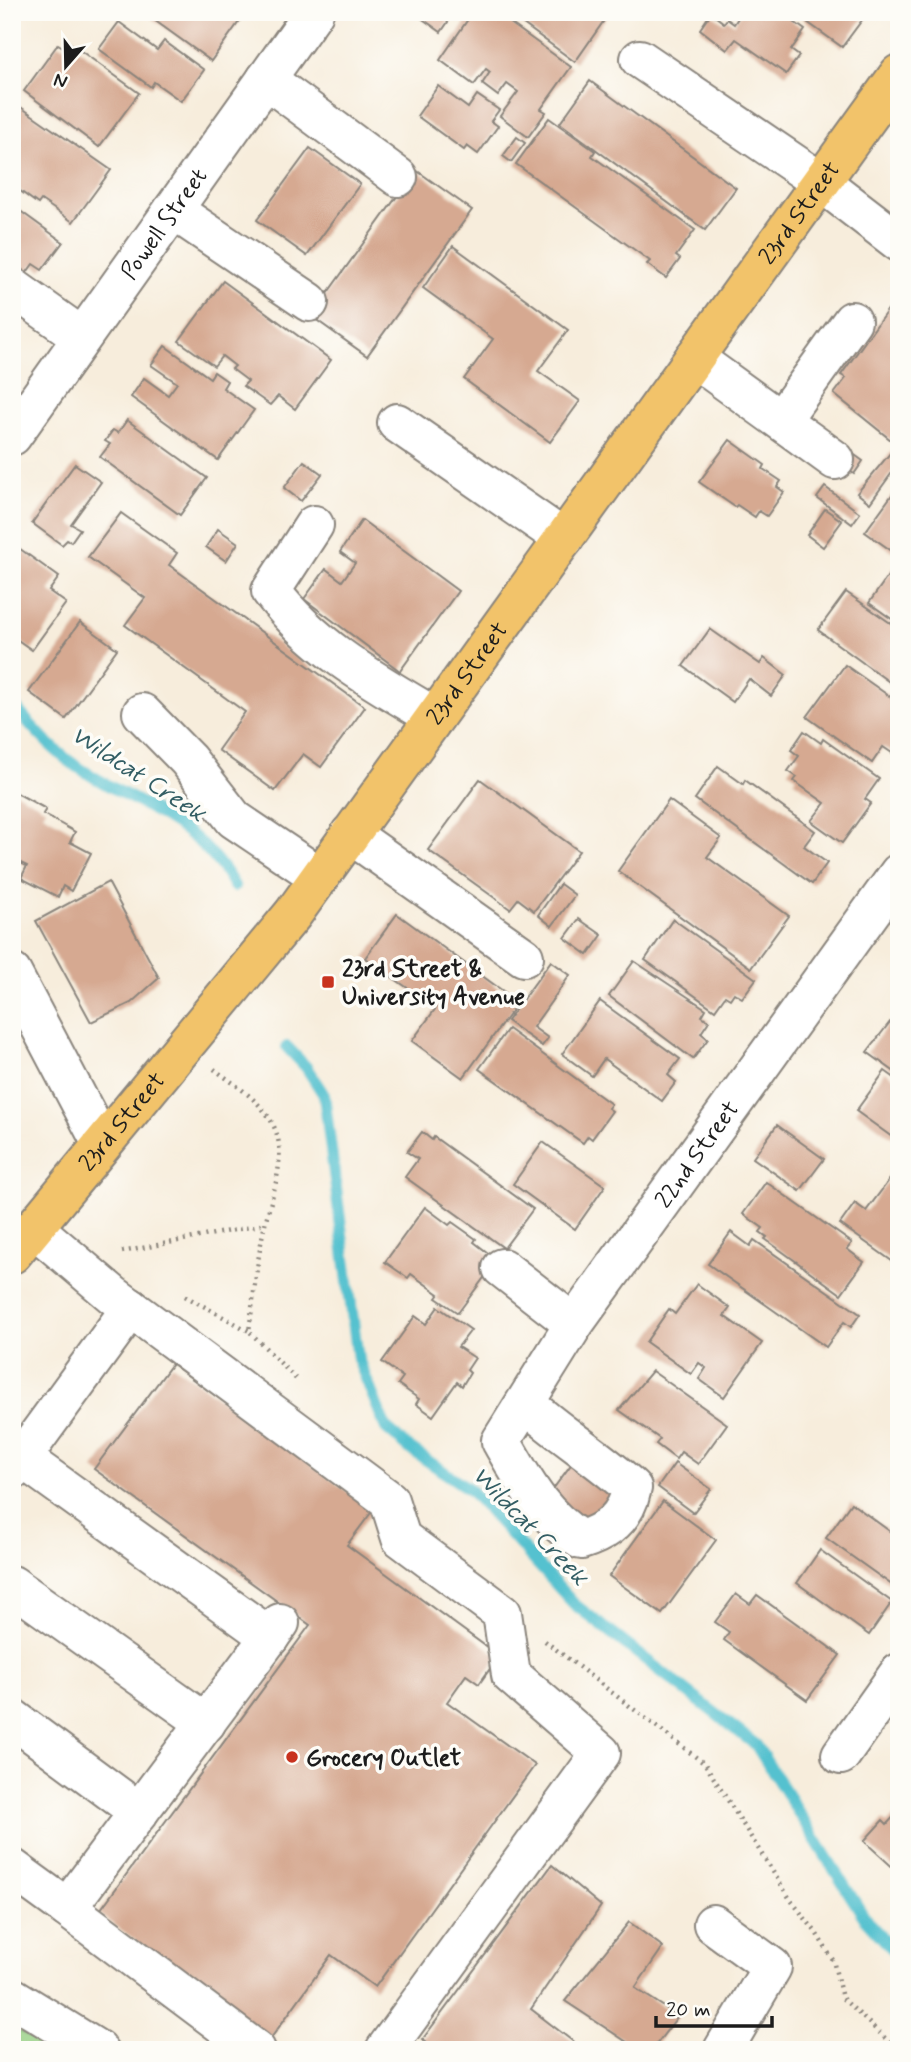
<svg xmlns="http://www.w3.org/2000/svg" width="911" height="2062" font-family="Mynerve,sans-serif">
	<rect width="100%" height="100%" fill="#fdfcf7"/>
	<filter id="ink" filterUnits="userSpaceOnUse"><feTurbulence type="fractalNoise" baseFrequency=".0143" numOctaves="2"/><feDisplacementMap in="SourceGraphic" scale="14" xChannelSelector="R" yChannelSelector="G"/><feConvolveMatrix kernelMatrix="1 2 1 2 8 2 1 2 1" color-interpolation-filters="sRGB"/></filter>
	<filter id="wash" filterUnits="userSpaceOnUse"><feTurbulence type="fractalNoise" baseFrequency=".00686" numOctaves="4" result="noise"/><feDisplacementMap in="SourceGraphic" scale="28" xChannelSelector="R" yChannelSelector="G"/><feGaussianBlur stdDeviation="1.57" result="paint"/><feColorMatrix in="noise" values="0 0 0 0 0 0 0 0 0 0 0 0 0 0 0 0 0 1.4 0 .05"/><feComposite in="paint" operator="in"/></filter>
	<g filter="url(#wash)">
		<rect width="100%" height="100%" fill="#f7eddc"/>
		<path fill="#95cf83" stroke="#587650" stroke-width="2" d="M12 2026 51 2050H12Z"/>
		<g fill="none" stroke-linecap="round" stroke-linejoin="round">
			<g stroke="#55c1cf" stroke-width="12">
				<path d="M12 703C29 724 48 745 69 761 130 805 195 816 234 886"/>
				<path d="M287 1047 306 1067 324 1095 358 1359 386 1428 409 1448 469 1489 574 1604 756 1745 866 1920 899 1956"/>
			</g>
		</g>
		<g id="blocks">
			<g fill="#d6a991">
				<path d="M143 12H246L211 61Z"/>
				<path d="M413 12H455L441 32Z"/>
				<path d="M473 12H495L571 67 541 109 546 112 528 137 500 116 518 92 507 84 498 96 482 84 490 72 486 69 474 85 440 60Z"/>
				<path d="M507 12H610L575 62Z"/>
				<path d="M742 12H780L805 30 791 50 799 56 786 74 736 39 727 50 700 29 711 13 724 23 727 19 734 24Z"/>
				<path d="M809 12H868L842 47 803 19Z"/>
				<path d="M119 22 157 50 164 41 204 70 181 101 154 82 151 87 99 49Z"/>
				<path d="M67 41 139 93 99 147 24 91 58 44 63 47Z"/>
				<path d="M590 81 736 188 705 230 560 123Z"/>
				<path d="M438 86 468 108 477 95 499 110 491 121 498 126 478 154 467 146 464 150 417 116Z"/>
				<path d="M12 101 111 170 73 222 41 200 38 204 12 185Z"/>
				<path d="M549 118 595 151 592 156 695 230 676 256 680 259 666 278 647 264 650 261 516 164Z"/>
				<path d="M517 137 525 143 511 162 503 156Z"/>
				<path d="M310 148 360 184 307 256 257 220Z"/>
				<path d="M416 170 472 210 367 356 311 316Z"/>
				<path d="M12 205 63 242 42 270 33 264 25 275 12 266Z"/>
				<path d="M453 246 568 330 538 371 580 401 550 442 464 379 493 339 423 288Z"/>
				<path d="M223 281 331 360 295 409 278 396 270 405 243 386 248 381 232 369 235 366 222 356 214 366 179 341Z"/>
				<path d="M894 301 899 304V463L870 503 857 493 897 445 834 394 846 378 841 375Z"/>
				<path d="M165 346 210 378 214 372 227 381 223 388 254 410 218 460 131 397 144 378 168 395 177 383 151 365Z"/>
				<path d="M127 420 207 478 180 515 100 457 110 444 105 441 113 430 118 433Z"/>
				<path d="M730 440 765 465 763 469 781 481 777 487 784 492 767 516 759 511 755 517 737 505 735 507 699 482Z"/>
				<path d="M852 453 863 461 854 474 843 466Z"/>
				<path d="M304 461 322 474 301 501 284 488Z"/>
				<path d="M75 464 101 482 71 524 80 529 71 542 67 540 62 545 32 523Z"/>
				<path d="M899 485V556L865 532Z"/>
				<path d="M825 487 860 513 852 524 817 498Z"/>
				<path d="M825 509 842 521 823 547 807 535Z"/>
				<path d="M121 513 177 553 169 565 365 707 321 767 303 754 275 791 218 750 245 712 125 625 145 598 88 557Z"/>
				<path d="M362 520 458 591 400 671 304 599 326 569 342 581 355 563 340 552Z"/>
				<path d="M218 529 238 543 226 561 206 547Z"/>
				<path d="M16 546 59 577 49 591 66 603 32 650 15 638 17 635 12 631V551Z"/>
				<path d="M897 563 899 564V624L869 603Z"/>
				<path d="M846 592 899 629V689L818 630Z"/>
				<path d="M80 622 117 649 66 719 29 692Z"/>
				<path d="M710 629 760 664 764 658 786 675 771 696 749 679 733 702 683 666Z"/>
				<path d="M845 665 899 703V744L892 753 883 747 872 763 807 717Z"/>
				<path d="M804 731 821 743 823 739 879 779 865 799 871 803 842 843 811 821 825 803 794 781 797 777 788 771 799 756 791 750Z"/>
				<path d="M718 766 743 784 745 780 815 831 804 846 827 863 812 884 695 799Z"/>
				<path d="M480 779 579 851 534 911 518 899 510 909 428 850Z"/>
				<path d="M13 791 46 809 43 814 75 832 70 842 91 853 71 891 63 886 58 897 21 878 27 866 12 859Z"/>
				<path d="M669 800 721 838 707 857 789 916 751 968 618 871Z"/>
				<path d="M108 882 159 978 131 1003 91 1022 36 921Z"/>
				<path d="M560 884 575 895 552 926 538 915Z"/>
				<path d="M397 914 518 1002 463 1078 412 1041 436 1008 365 958Z"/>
				<path d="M579 919 602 935 588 955 565 938Z"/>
				<path d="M673 919 756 979 742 998 734 993 730 999 725 996 715 1010 645 960Z"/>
				<path d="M551 961 570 975 533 1027 548 1038 542 1046 507 1021Z"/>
				<path d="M634 961 706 1009 702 1016 709 1021 701 1033 708 1039 693 1059 609 996Z"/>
				<path d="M600 1001 680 1059 668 1075 676 1082 662 1101 604 1059 592 1076 562 1054Z"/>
				<path d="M890 1022 899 1028V1075L867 1052Z"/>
				<path d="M508 1029 611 1104 608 1108 612 1111 592 1139 588 1136 583 1143 479 1069Z"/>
				<path d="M885 1071 899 1081V1142L856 1111Z"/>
				<path d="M777 1125 824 1159 800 1191 753 1158Z"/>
				<path d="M422 1132 432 1140 434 1137 533 1209 504 1248 405 1177 418 1159 407 1152Z"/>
				<path d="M543 1142 605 1186 575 1229 513 1184Z"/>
				<path d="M899 1167V1266L840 1224 855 1203 866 1211Z"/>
				<path d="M766 1182 852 1243 847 1249 864 1262 841 1294 765 1239 767 1237 760 1232 763 1228 743 1214Z"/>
				<path d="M425 1207 449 1225 452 1222 476 1239 474 1242 497 1260 458 1313 436 1298 439 1294 411 1274 408 1278 385 1262Z"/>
				<path d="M731 1232 750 1246 754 1240 860 1314 851 1327 844 1322 826 1347 708 1264Z"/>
				<path d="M697 1284 730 1308 724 1316 762 1343 724 1397 699 1379 706 1368 699 1363 691 1374 646 1342 669 1309 675 1314Z"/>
				<path d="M438 1307 471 1330 458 1347 475 1358 467 1370 470 1373 462 1386 457 1382 433 1416 416 1404 419 1399 398 1384 403 1377 382 1362 415 1316 426 1324Z"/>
				<path d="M172 1364 373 1510 347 1545 499 1656 479 1684 466 1675 447 1702 535 1765 375 1987 331 1955 271 2038 98 1913 310 1625 94 1469Z"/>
				<path d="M652 1371 727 1424 698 1464 681 1452 676 1459 656 1444 660 1439 619 1410Z"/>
				<path d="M576 1458 620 1490 589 1532 545 1500Z"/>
				<path d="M675 1463 711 1489 693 1513 658 1487Z"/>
				<path d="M663 1501 716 1540 662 1614 609 1576Z"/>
				<path d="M851 1503 899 1538V1590L826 1538Z"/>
				<path d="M820 1550 892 1602 869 1635 797 1583Z"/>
				<path d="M736 1594 750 1604 757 1595 840 1655 807 1700 724 1640 729 1632 715 1622Z"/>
				<path d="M899 1811V1873L864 1841 883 1820 887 1824Z"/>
				<path d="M552 1865 601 1906 531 2009 584 2050H436L422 2040Z"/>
				<path d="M629 1922 663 1947 635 1988 678 2016 652 2050H639L565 2001Z"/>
			</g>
		</g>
	</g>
	<g filter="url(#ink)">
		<use href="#blocks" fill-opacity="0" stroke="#8a847c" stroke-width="2"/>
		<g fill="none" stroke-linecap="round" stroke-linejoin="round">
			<defs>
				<g id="minor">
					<path d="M640 59 821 182 899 242"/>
					<path d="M266 79 398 177"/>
					<path d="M173 210 309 302"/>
					<path d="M12 287 82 337"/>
					<path d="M694 358 835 460"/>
					<path d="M781 420 852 321"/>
					<path d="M397 423 564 539"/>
					<path id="s1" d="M12 436 314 12"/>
					<path d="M314 525 271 591C314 648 374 681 435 717"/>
					<path d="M142 713 188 760 234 819 320 877"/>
					<path d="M350 834 524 957"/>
					<path d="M12 973 102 1144"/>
					<path d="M34 1228 113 1295 389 1500 401 1538 502 1613 511 1675 601 1753 385 2050"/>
					<path d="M502 1268 574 1324"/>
					<path id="s2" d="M525 1403C559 1434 598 1457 632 1488 626 1517 608 1532 581 1540 541 1515 524 1481 501 1441L574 1324 899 873"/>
					<path d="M12 1451 270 1637"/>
					<path d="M12 1471 131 1308"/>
					<path d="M12 1585 206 1723"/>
					<path d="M12 1718 139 1812"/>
					<path d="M841 1755 899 1673"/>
					<path d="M12 1868 67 1908 280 1623"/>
					<path d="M67 1908 256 2050"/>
					<path d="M713 1924 772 1967 723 2050"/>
					<path d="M12 1997 98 2050"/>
				</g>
				<g id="major">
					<path id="s3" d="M12 1254 293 914 899 74"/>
				</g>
			</defs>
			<use href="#minor" stroke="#8a847c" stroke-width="42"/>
			<use href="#major" stroke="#8a847c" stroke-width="42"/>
			<g stroke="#8a847c" stroke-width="4.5" stroke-dasharray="2 5" stroke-linecap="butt">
				<path d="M214 1069C235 1085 265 1103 275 1129 287 1158 272 1195 265 1224 257 1258 254 1296 249 1331L298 1381"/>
				<path d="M122 1252 265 1224"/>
				<path d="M185 1296 249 1331"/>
				<path d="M545 1641 705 1764 790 1899 815 1931 833 1960 842 1998 898 2050"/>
			</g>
			<use href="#minor" stroke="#fff" stroke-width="38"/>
			<use href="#major" stroke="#f2c36a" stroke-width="38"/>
		</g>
	</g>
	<g fill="#c8321e" stroke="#fdfcf7" stroke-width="2.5">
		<rect x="321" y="975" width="14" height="14" rx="3.5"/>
		<circle cx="292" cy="1757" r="7"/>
	</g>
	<g text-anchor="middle" stroke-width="7" stroke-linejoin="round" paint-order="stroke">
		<g font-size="24" fill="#1c1c1c" stroke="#fdfcf7">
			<text dy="8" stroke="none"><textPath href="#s3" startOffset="1306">23rd Street</textPath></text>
			<text dy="8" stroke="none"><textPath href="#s1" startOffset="261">Powell Street</textPath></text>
			<text dy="8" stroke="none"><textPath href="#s3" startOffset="738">23rd Street</textPath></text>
			<text dy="8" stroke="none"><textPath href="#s3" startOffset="172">23rd Street</textPath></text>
			<text dy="8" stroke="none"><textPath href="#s2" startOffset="690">22nd Street</textPath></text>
		</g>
		<g font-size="24" font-weight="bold" fill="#1c1c1c" stroke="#fdfcf7" text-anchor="start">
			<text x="342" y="976">23rd Street &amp;<tspan x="342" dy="28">University Avenue</tspan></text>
			<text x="306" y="1765">Grocery Outlet</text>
		</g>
		<g font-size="26" font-style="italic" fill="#335e64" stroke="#fdfcf7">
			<text transform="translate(139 773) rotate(33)" y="9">Wildcat Creek</text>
			<text transform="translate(531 1525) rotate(46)" y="9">Wildcat Creek</text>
		</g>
	</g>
	<rect width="911" height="2062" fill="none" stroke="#fdfcf7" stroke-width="42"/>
	<g transform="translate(66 66) rotate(200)" stroke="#fdfcf7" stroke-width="5" paint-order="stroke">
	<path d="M0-5L12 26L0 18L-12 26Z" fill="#1c1c1c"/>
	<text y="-10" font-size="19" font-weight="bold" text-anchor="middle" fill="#1c1c1c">N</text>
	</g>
	<path d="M656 2016v10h116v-10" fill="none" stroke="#1c1c1c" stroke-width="3.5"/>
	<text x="666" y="2016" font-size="21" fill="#1c1c1c" stroke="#fdfcf7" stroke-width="5" paint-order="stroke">20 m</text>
</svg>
